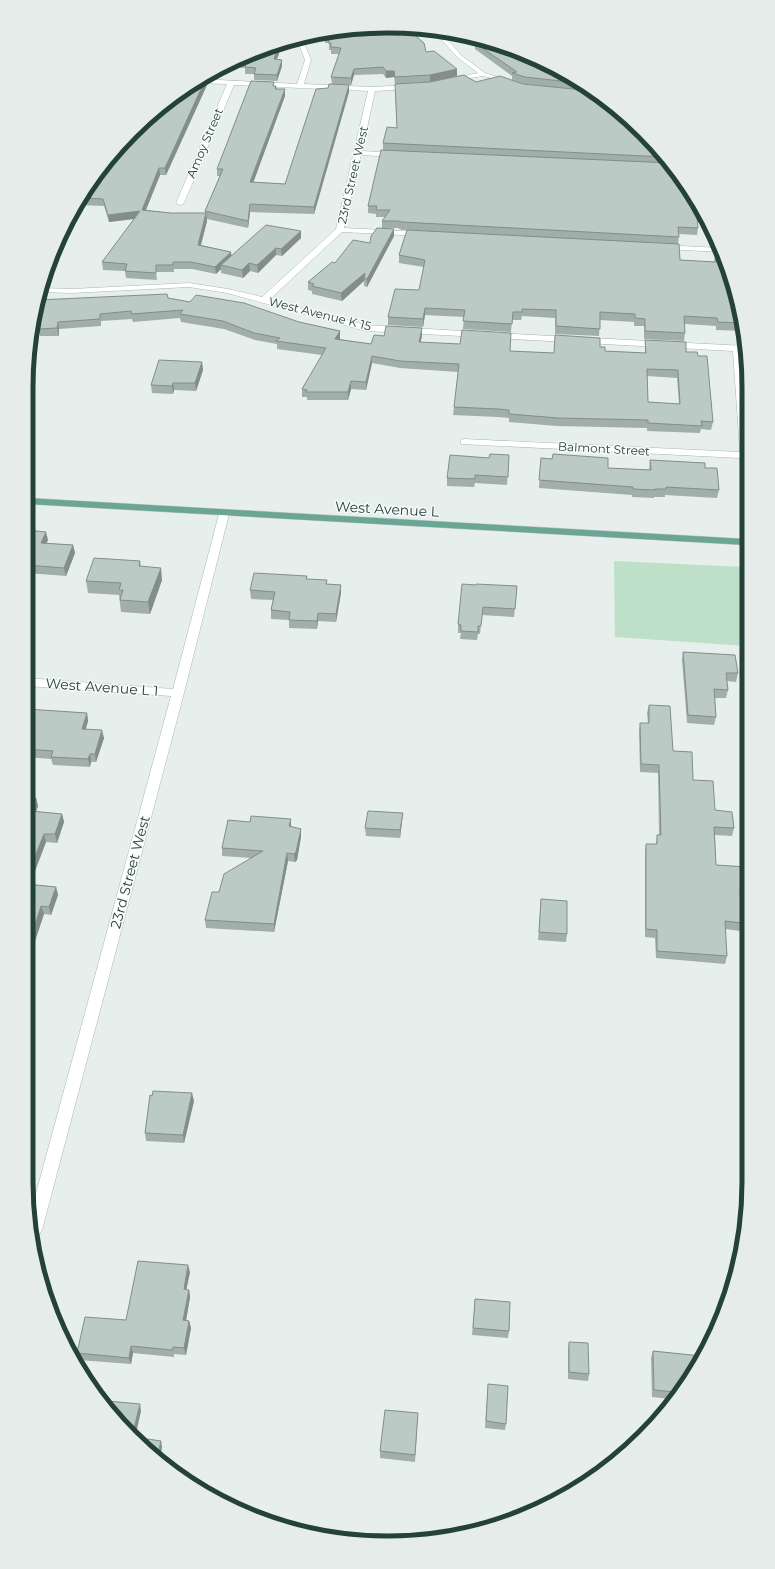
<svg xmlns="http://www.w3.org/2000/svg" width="775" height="1569" font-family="Montserrat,sans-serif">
	<rect width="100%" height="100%" fill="#e6efeb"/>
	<path fill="#bfe0c8" d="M614 561 746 567 747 646 615 637Z"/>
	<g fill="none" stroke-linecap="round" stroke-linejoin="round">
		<defs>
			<g id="minor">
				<path d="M443 32 449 33 447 39 461 55 485 73 511 81V83L483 76 451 81V79L478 73 457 57 442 40Z"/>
				<path d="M302 38 311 60 304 84 372 87 411 85 414 87 411 89 375 91 362 151 396 153 400 155 396 157 361 155 344 228 423 232 427 234 423 236 342 232 269 300 366 325 477 332 480 333V337L366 331 227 293 189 287 72 293 39 292 41 288 72 289 189 283 228 289 262 297 336 229 368 91 234 85 184 203 180 205 176 203 227 84 195 83 200 79 297 84 305 60 297 39Z"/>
				<path d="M662 245 720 248 722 252 665 249 661 247Z"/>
				<path d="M495 333 746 346V352L742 351 746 409V472L741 469 740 458 461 444V440L464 439 740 452 733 351 492 338 491 336Z"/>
				<path d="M224 511 229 514 184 693 42 1230 39 1235 35 1237 31 1212 171 696 26 686V678L173 689 219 514Z"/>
			</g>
			<path id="major" d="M27 498 746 539V545L27 504Z"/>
		</defs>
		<use href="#minor" stroke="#a8b8b2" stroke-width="1"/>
		<use href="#major" stroke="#c2cac8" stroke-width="1"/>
		<use href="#minor" fill="#fff" fill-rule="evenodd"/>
		<use href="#major" fill="#6aa596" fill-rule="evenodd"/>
	</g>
	<g fill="#a1aea9" fill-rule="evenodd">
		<path d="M326 32 426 52 457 69V76L430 82 395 84 394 77 386 78 383 74 354 75 351 85 332 84 331 77 339 54H331V50H329V43H325V36Z"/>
		<path d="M475 37 481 38 547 63 592 91 524 84 512 80V76L475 49V43L481 41Z"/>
		<path d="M271 45H274V47H278L279 54 276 60 282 66 277 81 254 80V74H245V68L224 67Z"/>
		<path d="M213 72 210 78H202L207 75Z"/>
		<path d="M274 82V86H276L277 89 285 96 253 182 285 184 328 88 349 85V92L314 214 250 212 248 228 207 219V221L201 245 231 252V256L301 231V238L282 256 276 255 258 273 250 271 243 278 221 273V269L216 274 192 269H174V272H156L157 280 126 278 125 271 103 270 102 262 134 219 109 222 104 206 78 205 101 168 207 85 166 175H160L146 210 171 213H205V211L220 176H217V169Z"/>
		<path d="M476 82 523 84 608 101 674 168 698 228 697 235 679 234 678 244 680 260 714 262 715 255H723L743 331 716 330V326L685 324V333L684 341 644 339V326H634V322L600 320 599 336 555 334V318L522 316 521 320H512L511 332 463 329 464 317 425 315 423 327 388 325V317L419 290 424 267 399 263V255L407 230H402L398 228H385L394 229V236L367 287 364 286V281L342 301 312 294V291L308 290V282L335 263 370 243 382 228V221L385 217H376V214L368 213V206L383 150V143L397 128 395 84Z"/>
		<path d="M168 298 299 322 340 331 339 339 371 344 384 336H422L420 342 510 351 554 353 600 347 605 351 645 353V340L686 352 698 356 713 422 711 430 701 429 700 433 647 431V428L557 426 509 422V418L498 417 453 415 454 407 458 372 400 368 372 363 366 390 351 389 348 400H307V397H302V389L322 355 277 349V344L255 340 224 329 181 322 180 318 133 322 132 319 101 321V326L59 329V336H40L39 329H33L37 300ZM647 376 677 378 679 404 648 402Z"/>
		<path d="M202 362 203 370 196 391 174 390 173 394 152 393 151 385Z"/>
		<path d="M509 455 507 485 475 483 474 487 447 486V478L489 458Z"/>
		<path d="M541 458 608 468 649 470 650 460 705 468 719 490 717 498 665 495V497H654V498L632 497V495L539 488Z"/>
		<path d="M27 530 48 540 46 543 73 545 75 553 66 576 27 573Z"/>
		<path d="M140 561 141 567 162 580 150 614 121 612 119 595 88 593 86 581Z"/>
		<path d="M307 576V579L327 584 341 585V593L336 622 318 621 317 629 289 628V620L271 619V610L273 600 251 599 250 590Z"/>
		<path d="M476 585 517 586 514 617 482 615 480 634H478L477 640 460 639 461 633H458V624Z"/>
		<path d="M683 652 738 673 736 682 727 681 728 690 726 698H715L716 717 714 725 687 723 682 660Z"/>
		<path d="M649 705 673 751 693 780 715 810 734 828 732 836 715 835 716 865 747 867V897L740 896 742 923 740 931 725 929 727 956 725 964 656 958 655 938 645 937V852L646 844H656L657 835H659L658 773 640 772 639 731 640 723H648L647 713Z"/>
		<path d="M26 709 87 713 88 721 86 729 104 738 96 762H91L90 767 53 765 51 759 26 757Z"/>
		<path d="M26 797 36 798 38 806 36 812 62 814 64 822 57 843 46 842 30 884 56 887 58 895 51 915 44 914 26 968Z"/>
		<path d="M403 813 402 821 400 838 366 836 365 828Z"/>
		<path d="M291 827 301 837 297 860 295 862 288 861 274 932 206 928 205 920 219 892 251 858 222 856V848Z"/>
		<path d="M541 899 567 934 566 942 538 940Z"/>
		<path d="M152 1096 194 1101 184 1143 146 1141 145 1133Z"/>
		<path d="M190 1272 186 1290H189L190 1297 186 1320 189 1321 191 1328 186 1355 174 1354V1357L133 1353 131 1364 79 1360 77 1353 126 1320Z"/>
		<path d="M475 1299 509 1331 508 1338 472 1335Z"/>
		<path d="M569 1342 589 1374 588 1381 568 1379V1349Z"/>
		<path d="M653 1351 701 1356 671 1399 652 1397 651 1358Z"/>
		<path d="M488 1384 506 1424 505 1430 485 1428Z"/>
		<path d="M418 1413 415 1462 380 1458V1451Z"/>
	</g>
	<g fill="#838d89">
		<path d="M278 47 279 54 274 66V59Z"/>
		<path d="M282 60V66L277 81V75Z"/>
		<path d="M354 69V75L351 85V78Z"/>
		<path d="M457 69V76L430 82V75Z"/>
		<path d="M386 71H394V77L386 78Z"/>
		<path d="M213 72 210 78 209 73Z"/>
		<path d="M206 78 207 85 166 175 165 168Z"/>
		<path d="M349 85V92L314 214V207Z"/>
		<path d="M285 89V96L251 189 250 182Z"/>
		<path d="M159 168 160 175 143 217 142 210Z"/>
		<path d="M250 204V212L248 228V221Z"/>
		<path d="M140 211 141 218 109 222 108 215Z"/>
		<path d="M206 213 207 221 199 252 198 245Z"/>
		<path d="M394 229V236L367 287V279Z"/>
		<path d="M301 231V238L282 256 281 249Z"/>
		<path d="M276 248V255L258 273 257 265Z"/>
		<path d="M231 252 232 259 221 265V269L216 274 215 267Z"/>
		<path d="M249 263 250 271 243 278 242 270Z"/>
		<path d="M365 273 364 281 342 301 341 293Z"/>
		<path d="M425 308V315L423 327V319Z"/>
		<path d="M58 322 59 329V336L57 328Z"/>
		<path d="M422 328V336L419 349V342Z"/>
		<path d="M340 331V339L336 346 335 339Z"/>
		<path d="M372 356V363L366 390V382Z"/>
		<path d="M202 362 203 370 196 391 195 383Z"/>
		<path d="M351 381V389L348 400V392Z"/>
		<path d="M173 383 174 390 173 394 172 386Z"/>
		<path d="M46 532 48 540 43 551 41 543Z"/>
		<path d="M73 545 75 553 66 576 64 568Z"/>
		<path d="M161 568 162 580 150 614 148 602Z"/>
		<path d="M341 585V593L336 622V614Z"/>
		<path d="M318 613V621L317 629V621Z"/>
		<path d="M87 713 88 721 83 737 82 729Z"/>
		<path d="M102 730 104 738 96 762 95 754Z"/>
		<path d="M90 754 91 762 90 767 88 759Z"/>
		<path d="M36 798 38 806 33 820 31 811Z"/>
		<path d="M403 813 402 821 400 838V830Z"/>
		<path d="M62 814 64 822 57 843 55 834Z"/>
		<path d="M291 819V827L289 826Z"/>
		<path d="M301 829V837L297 860 295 862 294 854Z"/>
		<path d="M44 834 46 842 27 892 26 879Z"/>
		<path d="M287 853 288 861 274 932V924Z"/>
		<path d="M56 887 58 895 51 915 49 907Z"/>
		<path d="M41 906 44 914 26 968V954Z"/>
		<path d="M192 1093 194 1101 184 1143 183 1135Z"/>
		<path d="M188 1265 190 1272 185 1296 184 1289Z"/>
		<path d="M189 1290 190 1297 185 1327 183 1320Z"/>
		<path d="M189 1321 191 1328 186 1355 184 1348Z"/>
		<path d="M131 1346 133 1353 131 1364 129 1358Z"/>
		<path d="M140 1404 141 1411 135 1438 132 1436Z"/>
		<path d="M161 1441 162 1447 160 1461 157 1459Z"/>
	</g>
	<g fill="#bbcac4" stroke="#838d89" fill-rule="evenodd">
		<path d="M405 27 424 43 426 52 434 51 457 69 430 75 395 77 394 71H386L383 67 354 69 351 78 331 77 341 48 331 47V43H328L331 36H325L326 32 340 29Z"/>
		<path d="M486 40 547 63 579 83 525 77 512 73 517 72 475 43Z"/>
		<path d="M272 45V47H278L274 59 282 60 277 75 254 74 256 68 245 67 247 61H237Z"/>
		<path d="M464 75 476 82 500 76 523 84 593 91 608 101 664 157 383 143 387 127 397 128 395 84 430 82Z"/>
		<path d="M202 78H206L165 168H159L142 210 171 213H206L198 245 231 252 215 267 191 262H173V265H156V273L125 271 127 264 102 262 140 211 108 215 103 199 82 198 101 168 149 116Z"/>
		<path d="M251 81 274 82 273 86H276L275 89H285L250 182 285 184 316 89 328 88 329 84 349 85 314 207 250 204 248 221 205 211 223 169H217Z"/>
		<path d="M381 150 670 163 674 168 696 204 698 228 678 227 679 237 402 222 398 221H382L390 210H376L377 206H368Z"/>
		<path d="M266 225 301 231 281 249 276 248 257 265 249 263 242 270 221 265Z"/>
		<path d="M377 228 394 229 367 279 364 278 365 273 341 293 312 286 314 284 308 282 332 262 335 263 353 240 370 243 371 236Z"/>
		<path d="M407 230 679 244 680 260 716 262 715 255H723L741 323 718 322 717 318 684 316 685 333 645 331V319L635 318V314L600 312V329L556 326V310L522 309V312H513L512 324 463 321 465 310 425 308 423 319 388 317 395 289 419 290 425 260 399 255Z"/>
		<path d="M167 294 168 298 190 302 196 295 244 303 299 322 340 331 335 339 371 344 374 335 384 336 386 326 422 328 419 342 460 344 462 330 511 333 510 351 554 353 555 335 600 338V347H605V351L646 353 645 340 686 342V352H697L698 356H707L713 422 701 421 702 426 648 423V420L558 418 509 414V410L499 409 454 407 459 364 400 361 372 356 366 382 351 381 348 392H306L307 390 302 389 326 348 276 341 280 338 254 333 223 321 180 314 183 310 132 314 131 311 100 314V319L58 322 57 328 39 329 40 322H34L37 300ZM647 369 678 370 680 404 648 402Z"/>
		<path d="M159 360 202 362 195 383H173L172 386 151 385Z"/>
		<path d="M490 454 509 455 508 477 475 475V479L447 478 450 455 489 458Z"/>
		<path d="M553 454 608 458V468L651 470 650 460 705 463V468H717L719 490 666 487V489H655V490L633 489V487L539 480 541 458 552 459Z"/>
		<path d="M27 530 46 532 41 543 73 545 64 568 27 565Z"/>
		<path d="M94 558 140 561 139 566 161 568 148 602 120 600 123 590H119L121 583 86 581Z"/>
		<path d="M254 573 307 576 306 579 327 580 326 584 341 585 336 614 318 613 317 621 289 620 290 612 271 610 275 592 250 590Z"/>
		<path d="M462 584 476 585V584L517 586 515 609 483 607 481 626H478V632L461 631V625L458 624Z"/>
		<path d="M683 652 735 655 738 673H726L728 690 714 689 716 717 688 715Z"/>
		<path d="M649 705 670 706 673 751 692 752 693 780 713 781 715 810 732 812 734 828 714 827 716 865 747 867V889L740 888 742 923 725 921 727 956 657 951V930L646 929V844H657V835H661L659 765 641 764 640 723H649Z"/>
		<path d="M26 709 87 713 82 729 102 730 95 754H90L88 759 51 757 53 751 26 749Z"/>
		<path d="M26 797 36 798 31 811 62 814 55 834H44L26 879Z"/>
		<path d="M368 811 403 813 400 830 365 828Z"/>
		<path d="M251 816 291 819 289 826 301 829 296 852 294 854 287 853 274 924 205 920 212 892H219L224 874 263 851 222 848 228 820 250 822Z"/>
		<path d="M26 884 56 887 49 907 41 906 26 954Z"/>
		<path d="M541 899 567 901V934L539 932Z"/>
		<path d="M153 1091 192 1093 183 1135 145 1133 150 1095 152 1096Z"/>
		<path d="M138 1261 188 1265 184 1289 189 1290 183 1320 189 1321 184 1348 173 1347 172 1350 131 1346 129 1358 77 1353 85 1317 126 1320Z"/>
		<path d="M475 1299 510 1302 509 1331 473 1328Z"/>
		<path d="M569 1342 588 1343 589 1374 569 1372Z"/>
		<path d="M653 1351 701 1356 675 1392 654 1390Z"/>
		<path d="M488 1384 508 1386 506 1424 486 1421Z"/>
		<path d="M108 1401 140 1404 132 1436 107 1408Z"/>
		<path d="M385 1410 418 1413 415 1455 380 1451Z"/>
		<path d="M134 1437 161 1441 157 1459 149 1453Z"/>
		<path d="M162 1462 169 1463 168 1467Z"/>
	</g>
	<g text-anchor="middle" stroke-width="3" stroke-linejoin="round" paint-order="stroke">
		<g font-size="12" fill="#24423a" stroke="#f7fbf9">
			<text transform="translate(205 143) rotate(-67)" y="4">Amoy Street</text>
			<text transform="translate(353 175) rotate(-77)" y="4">23rd Street West</text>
			<text transform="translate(320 314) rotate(14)" y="4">West Avenue K 15</text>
			<text transform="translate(604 449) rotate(3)" y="4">Balmont Street</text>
		</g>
		<g font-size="14" fill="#24423a" stroke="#f7fbf9">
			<text transform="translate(387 509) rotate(3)" y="5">West Avenue L</text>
			<text transform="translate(102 687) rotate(4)" y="5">West Avenue L 1</text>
			<text transform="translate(130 872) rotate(-75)" y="5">23rd Street West</text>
		</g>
	</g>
	<path d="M0 0H775V1569H0ZM387 33H388A354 354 0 0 1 742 387V1182A354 354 0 0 1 388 1536H387A354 354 0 0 1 33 1182V387A354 354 0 0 1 387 33Z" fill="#e6ecea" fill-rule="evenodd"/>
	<path fill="none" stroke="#24423a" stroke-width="5" d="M387 33H388A354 354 0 0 1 742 387V1182A354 354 0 0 1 388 1536H387A354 354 0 0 1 33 1182V387A354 354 0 0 1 387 33Z"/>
</svg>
